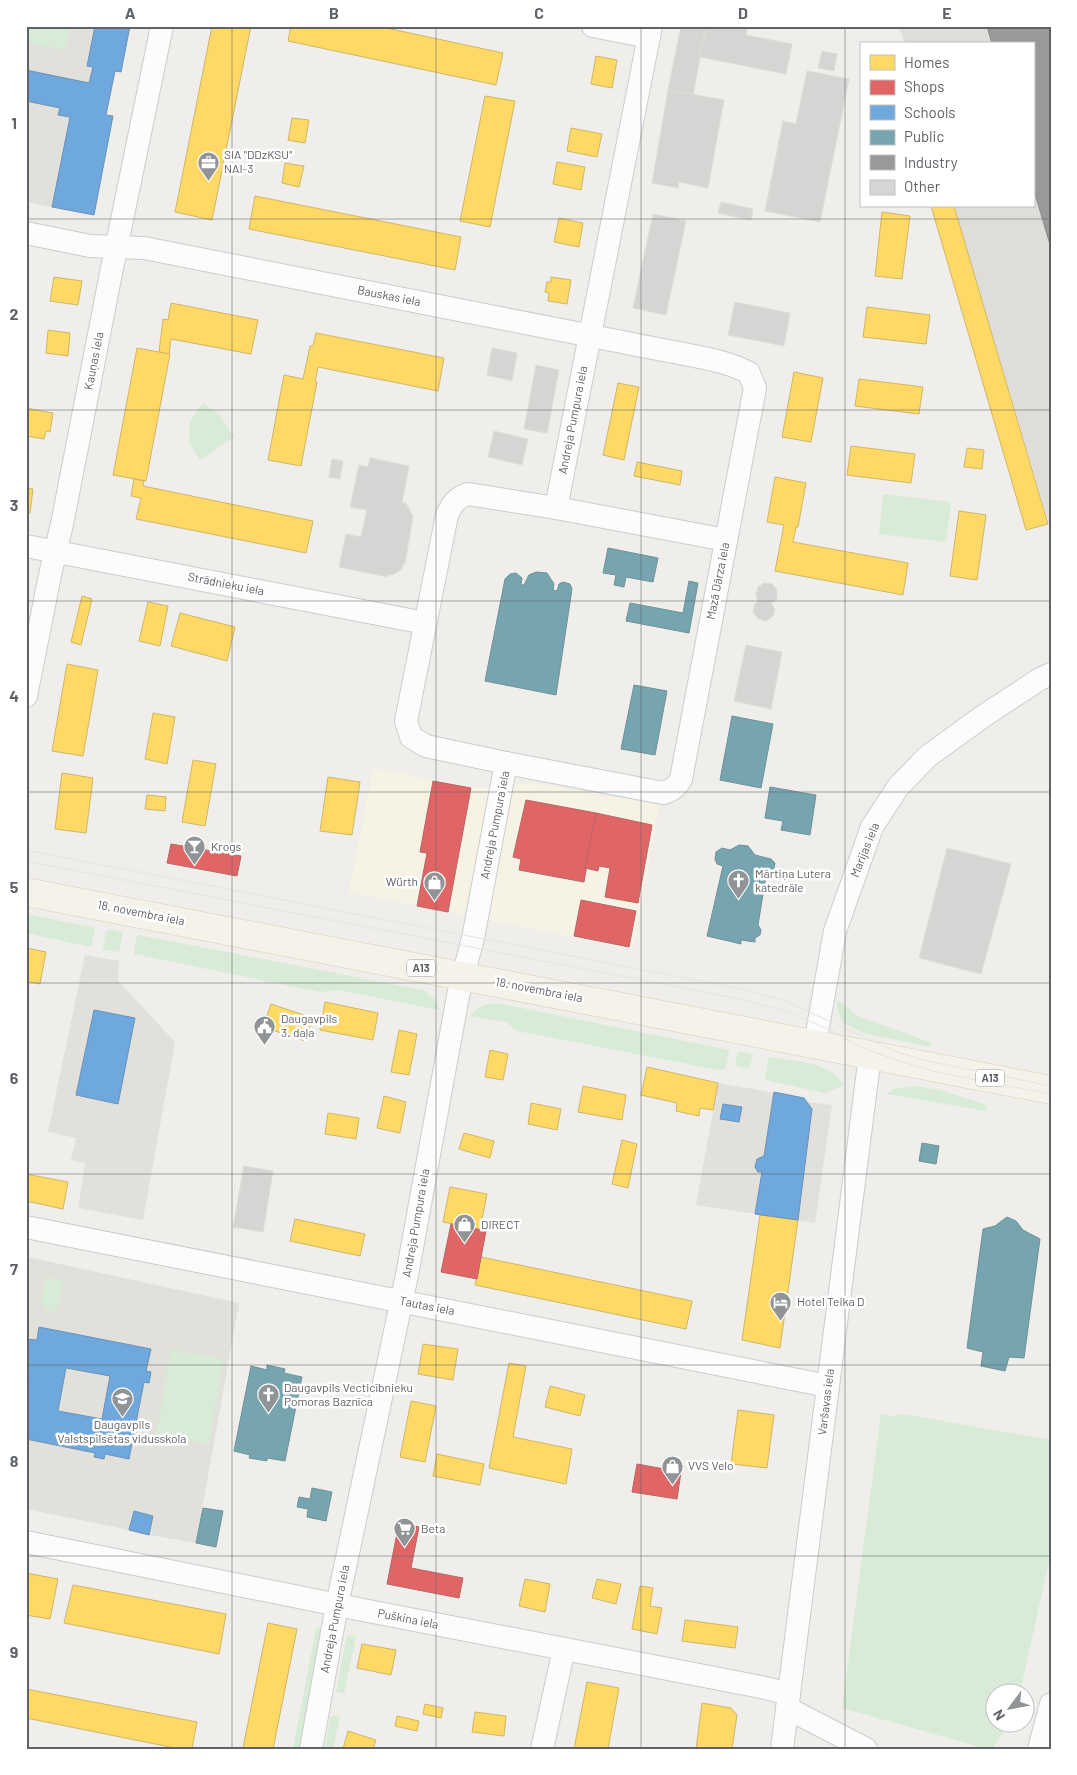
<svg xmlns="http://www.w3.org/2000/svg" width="1077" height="1775" font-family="Barlow,sans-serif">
	<rect width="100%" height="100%" fill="#efeeea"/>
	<path fill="#f7f3e4" d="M373 768 476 788 534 783 659 805 633 949 349 892Z"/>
	<path fill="#dfddda" d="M899 26H1051V530L954 206H1033V44H905Z"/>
	<g fill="#e2e0da">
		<path d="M26 26H130L121 72 115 71 106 114 113 116 94 215 26 202Z"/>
		<path d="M85 955 119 961 118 981 175 1042 143 1220 78 1208 85 1163 71 1160 76 1138 48 1132Z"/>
		<path d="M718 1083 804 1098 807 1102 832 1105 815 1223 696 1205Z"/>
		<path d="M28 1257 239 1303 196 1543 149 1535 153 1516 134 1511 129 1530 26 1509V1266Z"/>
	</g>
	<g fill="#d8ebd6">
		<path d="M26 26H70L65 50 26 42Z"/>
		<path d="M203 403 219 414 234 437 200 460 189 443 190 421Z"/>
		<path d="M883 494 951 502 946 542 879 534Z"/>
		<path d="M26 914 95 928 91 947 26 933Z"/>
		<path d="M110 929 123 932 119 952 103 949 106 931Z"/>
		<path d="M139 935 423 990C431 995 437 1000 439 1010L339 990 320 992 134 954 136 938Z"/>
		<path d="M837 1001H839L858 1016 932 1043 931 1047 863 1033 843 1023 837 1010Z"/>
		<path d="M497 1003 729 1050 726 1068 719 1070 517 1031 506 1022 470 1016C478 1006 485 1004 497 1003Z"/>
		<path d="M738 1051 753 1055 749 1069 735 1065Z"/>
		<path d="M769 1057C794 1061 829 1061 844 1085L825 1093 765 1080Z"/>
		<path d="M916 1086 940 1090 987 1105 986 1111 887 1094 893 1089Z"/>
		<path d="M46 1277 63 1281 57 1310 51 1312 46 1309 41 1302Z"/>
		<path d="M171 1350 223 1359 209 1444 156 1435Z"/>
		<path d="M881 1414 892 1416 903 1414 1051 1440V1553L1020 1692H994V1722L1009 1723 992 1749H987L842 1708Z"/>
		<path d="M316 1628 321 1629 322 1639 299 1749H293Z"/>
		<path d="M347 1635 356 1636 344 1693 336 1692Z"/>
		<path d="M334 1715 340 1716 333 1749H325L330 1717Z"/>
	</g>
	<g fill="#ffd966" stroke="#cfb667">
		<path d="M212 26H251L212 220 175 212Z"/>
		<path d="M291 26H377L503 53 496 85 288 41Z"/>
		<path d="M596 56 617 60 612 88 591 84Z"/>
		<path d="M485 96 515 101 490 227 460 221Z"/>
		<path d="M292 118 309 120 305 143 288 140Z"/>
		<path d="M571 128 602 134 597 157 567 151Z"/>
		<path d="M557 162 585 167 581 190 553 184Z"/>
		<path d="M285 163 304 166 299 187 282 183Z"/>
		<path d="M255 196 461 237 455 270 249 229Z"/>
		<path d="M931 206H954L1048 524 1026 530Z"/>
		<path d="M882 212 910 216 902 279 875 276Z"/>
		<path d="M559 218 583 223 579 247 554 242Z"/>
		<path d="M54 277 82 281 78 305 50 301Z"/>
		<path d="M551 277 571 280 567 304 548 301 549 293 545 292 547 282H551Z"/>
		<path d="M171 303 258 320 251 354 171 339 169 354 159 352 163 319 168 320Z"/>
		<path d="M867 307 930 315 926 344 863 337Z"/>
		<path d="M48 330 70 333 68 356 46 353Z"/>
		<path d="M316 333 444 358 438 391 318 367 315 382H317L301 466 268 460 284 375 303 379 310 346H313Z"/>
		<path d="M137 348 170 354 146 481 113 475Z"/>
		<path d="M794 372 823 378 811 442 782 437Z"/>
		<path d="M859 379 923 387 919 414 855 406Z"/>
		<path d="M618 383 639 387 624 460 603 455Z"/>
		<path d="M26 408 53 413 50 432 46 431 44 439 26 436Z"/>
		<path d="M851 446 915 454 911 483 847 475Z"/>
		<path d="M967 448 984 450 982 469 964 467Z"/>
		<path d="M637 462 682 471 680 485 634 476Z"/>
		<path d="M775 477 806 483 798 527H796L793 542 908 563 903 595 775 571 784 525 767 522Z"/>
		<path d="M134 479 144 481 143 486 313 521 306 553 136 519 141 498 131 496Z"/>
		<path d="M26 488 33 489 30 513H26Z"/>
		<path d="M959 511 986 515 977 580 950 576Z"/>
		<path d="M82 596 92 599 81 645 71 642Z"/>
		<path d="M148 602 168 606 160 646 139 641Z"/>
		<path d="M180 613 235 627 227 661 171 646Z"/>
		<path d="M67 664 98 670 83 756 52 751Z"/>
		<path d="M153 713 175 717 167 764 145 759Z"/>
		<path d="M193 760 216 764 205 826 182 822Z"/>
		<path d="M62 773 93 778 86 833 55 829Z"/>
		<path d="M328 777 360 782 352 835 320 831Z"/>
		<path d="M147 795 166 797 165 811 145 809Z"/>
		<path d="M26 948 46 952 40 984 26 981Z"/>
		<path d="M325 1002 378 1013 373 1040 320 1030Z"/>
		<path d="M271 1004 313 1018 305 1041 263 1027Z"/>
		<path d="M399 1030 417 1034 409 1075 391 1072Z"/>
		<path d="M490 1050 508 1054 503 1080 485 1077Z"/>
		<path d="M647 1067 718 1083 713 1110 700 1108 699 1116 676 1111 677 1103 641 1095Z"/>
		<path d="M583 1086 626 1095 622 1120 578 1112Z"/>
		<path d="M384 1096 406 1102 400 1133 377 1128Z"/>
		<path d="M531 1103 561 1109 557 1130 528 1124Z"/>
		<path d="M328 1113 359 1118 356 1139 325 1134Z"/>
		<path d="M464 1133 494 1141 490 1158 459 1149Z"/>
		<path d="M622 1140 637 1144 628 1188 612 1184Z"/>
		<path d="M26 1174 68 1182 63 1209 26 1201Z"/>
		<path d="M450 1187 487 1194 480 1229 443 1222Z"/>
		<path d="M760 1215 798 1220 780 1348 742 1340Z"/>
		<path d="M295 1219 365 1234 360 1256 290 1241Z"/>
		<path d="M481 1257 692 1301 686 1329 475 1285Z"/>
		<path d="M423 1344 458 1349 453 1380 418 1374Z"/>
		<path d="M509 1363 526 1366 513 1437 572 1449 566 1484 489 1468Z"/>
		<path d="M550 1386 585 1395 580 1416 545 1407Z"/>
		<path d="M411 1401 436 1406 425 1462 400 1457Z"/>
		<path d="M738 1410 774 1415 767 1468 731 1464Z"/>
		<path d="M437 1454 484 1464 480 1485 433 1476Z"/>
		<path d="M26 1573 58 1579 50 1619 26 1615Z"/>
		<path d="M525 1579 550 1584 545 1612 519 1606Z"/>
		<path d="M597 1579 621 1584 616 1604 592 1598Z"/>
		<path d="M73 1585 226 1614 219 1654 64 1623Z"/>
		<path d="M640 1586 653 1588 650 1606 662 1608 657 1634 632 1629Z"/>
		<path d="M685 1620 738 1627 735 1648 682 1641Z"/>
		<path d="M268 1623 297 1629 273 1749H245L243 1748Z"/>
		<path d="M362 1644 396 1650 391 1675 357 1668Z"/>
		<path d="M587 1682 619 1688 608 1749H574Z"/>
		<path d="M26 1689 197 1722 192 1749H180L26 1718Z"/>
		<path d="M702 1703 731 1708 737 1715 732 1749H696Z"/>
		<path d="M425 1704 443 1708 441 1718 423 1714Z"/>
		<path d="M475 1712 506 1716 504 1736 472 1732Z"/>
		<path d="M397 1716 419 1721 417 1731 395 1726Z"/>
		<path d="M348 1731 376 1740 373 1749H343Z"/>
	</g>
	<g fill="#e06666" stroke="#b96567">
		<path d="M433 781 471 788 448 912 417 906 427 853 420 852Z"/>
		<path d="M526 800 596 813 584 882 519 870 521 859 513 857Z"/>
		<path d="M596 813 652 825 638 903 605 897 610 868 599 866 598 871 585 868Z"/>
		<path d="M171 844 241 856 237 876 167 863Z"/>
		<path d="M581 900 636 911 629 947 574 936Z"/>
		<path d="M451 1224 486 1231 477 1279 441 1272Z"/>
		<path d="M637 1464 681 1472 677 1499 632 1492Z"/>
		<path d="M399 1523 419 1527 411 1568 463 1578 459 1598 387 1584Z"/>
	</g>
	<g fill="#6fa8dc" stroke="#6a93b9" fill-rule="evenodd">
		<path d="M95 26H130L121 72 115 71 106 115 113 116 94 215 52 207 70 117 58 115 60 108 26 101V70L89 83 93 67 87 66Z"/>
		<path d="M94 1010 135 1018 118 1104 76 1095Z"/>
		<path d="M774 1092 804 1098 812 1109 798 1220 755 1214 762 1172H758L755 1167 757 1159 764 1156Z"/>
		<path d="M723 1104 742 1107 739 1122 720 1119Z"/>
		<path d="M39 1327 151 1349 146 1371 151 1372 149 1383 144 1382 129 1459 105 1454 104 1459 94 1457 95 1453 26 1439V1390L29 1376 26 1375V1339L37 1340ZM66 1368 110 1376 102 1419 58 1411Z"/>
		<path d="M134 1511 153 1516 149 1535 129 1530Z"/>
	</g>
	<g fill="#76a5af" stroke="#6f919a">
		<path d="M608 548 658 558 653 582 626 577 624 587 614 585 616 575 603 573Z"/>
		<path d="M536 572 547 573 554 584 553 590 557 591 559 584 563 582 570 584 572 589 556 695 485 681 505 579 510 574 516 573 522 578 521 585H524L529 575Z"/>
		<path d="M689 581 698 583 689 633 626 621 630 603 683 613Z"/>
		<path d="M634 685 667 691 655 755 621 749Z"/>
		<path d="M732 716 773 724 761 788 720 780Z"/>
		<path d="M770 787 816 795 810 835 781 830 783 821 765 818Z"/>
		<path d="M739 845 748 846 755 855 771 859 775 863 773 873 766 876 758 925 761 930 760 935 755 938V942L741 940V944L707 936 723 866 717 864 715 859 716 852 722 848 730 850Z"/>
		<path d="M922 1143 939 1146 936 1164 919 1161Z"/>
		<path d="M1007 1217 1016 1221 1023 1230 1040 1239 1024 1358 1009 1357 1005 1371 981 1366 983 1352 967 1348 983 1229 995 1226Z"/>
		<path d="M267 1365 285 1369 284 1373 302 1377 285 1461 267 1458V1461L249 1458 250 1455 234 1451 251 1366 267 1370Z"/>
		<path d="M312 1488 332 1492 326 1521 307 1517 308 1509 297 1507 299 1497 310 1499Z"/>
		<path d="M203 1508 223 1511 216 1547 196 1543Z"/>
	</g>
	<path fill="#999" stroke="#88898a" d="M987 26H1051V248L1033 187V44H992Z"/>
	<g fill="#d6d5d3" stroke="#deddd9">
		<path d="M681 26H706L693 95 668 90Z"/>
		<path d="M706 26H748L746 35 792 44 786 74 700 57Z"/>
		<path d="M822 51 837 54 834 71 818 68Z"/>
		<path d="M807 71 849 79 820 222 765 211 783 121 796 124Z"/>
		<path d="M668 90 724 100 708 188 679 182 678 188 652 183Z"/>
		<path d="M721 202 753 209 751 220 718 213Z"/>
		<path d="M653 214 686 221 666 315 633 308Z"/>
		<path d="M735 302 790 313 784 346 728 335Z"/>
		<path d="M492 348 517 353 512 381 487 375Z"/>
		<path d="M536 365 559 370 547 433 524 429Z"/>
		<path d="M494 431 528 439 522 465 488 457Z"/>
		<path d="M370 458 409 466 402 503H406L413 516 405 564H403L402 569 392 575 389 574 388 577 339 567 346 534 361 537 367 510 350 507 359 465 368 467Z"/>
		<path d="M332 459 343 461 340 479 329 477Z"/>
		<path d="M764 583 772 584 777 590V599L771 603 775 610 773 616 766 621 758 619 753 612 754 605 758 601 756 595 758 587Z"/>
		<path d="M746 645 782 652 771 709 734 701Z"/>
		<path d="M947 848 1011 864 981 974 919 958Z"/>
		<path d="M244 1166 273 1171 263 1232 233 1227Z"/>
	</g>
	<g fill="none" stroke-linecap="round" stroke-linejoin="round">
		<defs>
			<g id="minor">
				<path d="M593 26 649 37"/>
				<path d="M26 233 90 246 144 248 566 331C603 338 641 346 679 353 703 358 727 361 749 373L755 388 681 779C676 788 672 790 663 793L506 763 426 746 411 737 406 721 447 515C452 504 456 498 468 494L556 508 651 26"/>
				<path d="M556 508 726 540"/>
				<path d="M26 546 425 623"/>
				<path d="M26 696 50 575 62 524 111 273 162 26"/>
				<path d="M815 1044 835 931 872 827 898 787 927 757 982 717 1040 679 1051 674"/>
				<path d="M26 1227 828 1386"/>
				<path d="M26 1542 363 1610 761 1687 789 1694"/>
				<path d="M787 1708 866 1749"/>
				<path d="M311 1749 337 1605 407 1275 458 996 473 938 506 763"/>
				<path d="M542 1749 564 1649"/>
				<path d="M782 1749 870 1055"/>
				<path d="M1039 1749 1051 1704"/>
			</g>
			<path id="major" d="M26 892 1051 1090"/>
		</defs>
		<use href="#minor" stroke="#cbcccc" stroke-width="24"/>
		<use href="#major" stroke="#d7ceb8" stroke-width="29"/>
		<use href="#minor" stroke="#fdfcfc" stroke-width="22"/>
		<use href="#major" stroke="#f4f2e9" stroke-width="28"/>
		<g stroke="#e4e4e4" stroke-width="1">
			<path d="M26 850 747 990 785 1001 900 1053 931 1062 1051 1086"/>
			<path d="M26 861 745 1000 784 1011 819 1025 863 1048 899 1061 936 1072 1051 1094"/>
		</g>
	</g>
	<path fill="none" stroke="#5f6368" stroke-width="1" stroke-opacity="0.55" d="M232 26V1749M436 26V1749M641 26V1749M845 26V1749M26 219H1051M26 410H1051M26 601H1051M26 792H1051M26 983H1051M26 1174H1051M26 1365H1051M26 1556H1051"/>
	<defs>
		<symbol id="office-pin" viewBox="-11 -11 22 30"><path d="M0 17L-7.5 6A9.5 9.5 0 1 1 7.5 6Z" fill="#919496" stroke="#fff"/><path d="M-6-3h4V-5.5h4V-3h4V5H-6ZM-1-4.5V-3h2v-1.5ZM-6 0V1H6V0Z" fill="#fff"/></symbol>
		<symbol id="bar-pin" viewBox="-11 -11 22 30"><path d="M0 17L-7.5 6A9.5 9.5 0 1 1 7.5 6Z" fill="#919496" stroke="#fff"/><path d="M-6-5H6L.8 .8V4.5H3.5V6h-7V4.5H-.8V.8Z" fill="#fff"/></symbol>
		<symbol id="church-pin" viewBox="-11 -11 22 30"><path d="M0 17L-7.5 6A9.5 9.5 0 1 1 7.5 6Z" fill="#919496" stroke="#fff"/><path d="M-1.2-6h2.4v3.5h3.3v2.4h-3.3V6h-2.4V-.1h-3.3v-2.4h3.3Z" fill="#fff"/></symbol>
		<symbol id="shop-pin" viewBox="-11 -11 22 30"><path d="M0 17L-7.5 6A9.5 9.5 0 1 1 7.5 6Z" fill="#919496" stroke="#fff"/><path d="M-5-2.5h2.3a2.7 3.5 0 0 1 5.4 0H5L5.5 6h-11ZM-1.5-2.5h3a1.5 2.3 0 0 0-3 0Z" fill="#fff"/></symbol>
		<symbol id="civic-pin" viewBox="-11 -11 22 30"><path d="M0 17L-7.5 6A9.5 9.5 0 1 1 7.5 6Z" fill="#919496" stroke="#fff"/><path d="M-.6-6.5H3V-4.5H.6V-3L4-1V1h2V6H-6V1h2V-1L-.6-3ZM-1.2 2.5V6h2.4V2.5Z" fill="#fff"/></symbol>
		<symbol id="hotel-pin" viewBox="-11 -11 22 30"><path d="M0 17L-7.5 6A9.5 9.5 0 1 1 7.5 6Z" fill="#919496" stroke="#fff"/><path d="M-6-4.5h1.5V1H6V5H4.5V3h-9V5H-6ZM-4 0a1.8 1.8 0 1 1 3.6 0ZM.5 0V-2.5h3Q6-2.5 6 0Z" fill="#fff"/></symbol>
		<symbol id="school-pin" viewBox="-11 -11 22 30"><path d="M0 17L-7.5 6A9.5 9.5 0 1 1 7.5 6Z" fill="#919496" stroke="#fff"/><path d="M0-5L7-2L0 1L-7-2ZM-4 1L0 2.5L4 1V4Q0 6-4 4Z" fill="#fff"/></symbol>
		<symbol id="supermarket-pin" viewBox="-11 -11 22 30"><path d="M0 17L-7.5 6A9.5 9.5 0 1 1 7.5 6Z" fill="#919496" stroke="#fff"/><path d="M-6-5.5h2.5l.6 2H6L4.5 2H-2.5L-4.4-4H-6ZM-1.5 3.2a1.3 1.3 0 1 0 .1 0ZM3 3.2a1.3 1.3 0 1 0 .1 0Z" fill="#fff"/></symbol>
	</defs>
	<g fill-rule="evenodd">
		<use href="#office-pin" x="196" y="150" width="25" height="34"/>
		<use href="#bar-pin" x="182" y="834" width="25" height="34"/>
		<use href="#church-pin" x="726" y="868" width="25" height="34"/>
		<use href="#shop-pin" x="422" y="870" width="25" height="34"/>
		<use href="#civic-pin" x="252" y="1014" width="25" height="34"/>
		<use href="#shop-pin" x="452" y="1212" width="25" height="34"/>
		<use href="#hotel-pin" x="768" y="1290" width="25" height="34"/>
		<use href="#church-pin" x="256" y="1382" width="25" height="34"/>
		<use href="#school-pin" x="110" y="1386" width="25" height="34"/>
		<use href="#shop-pin" x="660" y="1454" width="25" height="34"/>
		<use href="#supermarket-pin" x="392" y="1516" width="25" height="34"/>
	</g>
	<g text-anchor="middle" stroke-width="5" stroke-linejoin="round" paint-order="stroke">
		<g fill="#fff" stroke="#8f9295" stroke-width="1">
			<rect x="407" y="959.5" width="28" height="17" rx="4"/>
			<rect x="976" y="1069.5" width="28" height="17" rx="4"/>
		</g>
		<g font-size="11" font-weight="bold" fill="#5f6368">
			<text x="421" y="972">A13</text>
			<text x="990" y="1082">A13</text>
		</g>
		<g font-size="12" fill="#5f6368" stroke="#fff" text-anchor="start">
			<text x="224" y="159">SIA "DDzKSU"<tspan x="224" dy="14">NAI-3</tspan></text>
			<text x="211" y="851">Krogs</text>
			<text x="755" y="878">Mārtiņa Lutera<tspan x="755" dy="14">katedrāle</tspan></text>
			<text x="418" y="886" text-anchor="end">Würth</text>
			<text x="281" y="1023">Daugavpils<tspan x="281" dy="14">3. daļa</tspan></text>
			<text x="481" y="1229">DIRECT</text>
			<text x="797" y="1306">Hotel Teika D</text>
			<text x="284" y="1392">Daugavpils Vecticībnieku<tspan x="284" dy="14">Pomoras Baznīca</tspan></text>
			<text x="122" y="1429" text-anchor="middle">Daugavpils<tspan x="122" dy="14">Valstspilsētas vidusskola</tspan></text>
			<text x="688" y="1470">VVS Velo</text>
			<text x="421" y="1533">Beta</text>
		</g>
		<g font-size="12" fill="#5f6368" stroke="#fff">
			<text transform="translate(389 296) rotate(11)" y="4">Bauskas iela</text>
			<text transform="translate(94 361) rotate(-79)" y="4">Kauņas iela</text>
			<text transform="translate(573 420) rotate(-79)" y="4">Andreja Pumpura iela</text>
			<text transform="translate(718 581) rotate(-79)" y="4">Mazā Dārza iela</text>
			<text transform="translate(226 584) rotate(11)" y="4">Strādnieku iela</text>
			<text transform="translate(495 825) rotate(-79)" y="4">Andreja Pumpura iela</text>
			<text transform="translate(865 850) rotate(-68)" y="4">Marijas iela</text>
			<text transform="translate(141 913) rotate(11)" y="4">18. novembra iela</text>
			<text transform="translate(539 990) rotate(11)" y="4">18. novembra iela</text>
			<text transform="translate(416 1223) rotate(-80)" y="4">Andreja Pumpura iela</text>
			<text transform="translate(427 1306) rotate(11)" y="4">Tautas iela</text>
			<text transform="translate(826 1402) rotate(-83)" y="4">Varšavas iela</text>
			<text transform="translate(335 1619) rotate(-79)" y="4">Andreja Pumpura iela</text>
			<text transform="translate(408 1619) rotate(11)" y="4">Puškina iela</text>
		</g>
	</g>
	<rect width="1077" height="1775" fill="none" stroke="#ffffff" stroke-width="55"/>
	<rect x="860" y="42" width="175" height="165" fill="#ffffff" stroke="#bfc1c3"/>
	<rect x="870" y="55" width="25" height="15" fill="#ffd966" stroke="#bfc1c3"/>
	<text x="904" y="68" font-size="15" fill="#5f6368">Homes</text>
	<rect x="870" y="80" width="25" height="15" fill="#e06666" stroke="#bfc1c3"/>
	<text x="904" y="92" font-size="15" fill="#5f6368">Shops</text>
	<rect x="870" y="105" width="25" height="15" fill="#6fa8dc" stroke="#bfc1c3"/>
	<text x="904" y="118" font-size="15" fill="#5f6368">Schools</text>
	<rect x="870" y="130" width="25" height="15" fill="#76a5af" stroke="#bfc1c3"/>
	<text x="904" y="142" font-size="15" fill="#5f6368">Public</text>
	<rect x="870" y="155" width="25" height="15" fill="#999999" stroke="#bfc1c3"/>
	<text x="904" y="168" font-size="15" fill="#5f6368">Industry</text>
	<rect x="870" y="180" width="25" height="15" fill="#d6d5d3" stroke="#bfc1c3"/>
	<text x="904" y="192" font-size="15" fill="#5f6368">Other</text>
	<g transform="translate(1010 1708) rotate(238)"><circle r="24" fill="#ffffff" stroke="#bfc1c3"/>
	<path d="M0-4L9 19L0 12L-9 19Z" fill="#919496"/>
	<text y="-8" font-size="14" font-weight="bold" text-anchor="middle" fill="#5f6368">N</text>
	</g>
	<rect x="28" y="28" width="1022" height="1720" fill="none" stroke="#5f6368" stroke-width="2"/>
	<g font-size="16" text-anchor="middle" font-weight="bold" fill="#5f6368">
		<text x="130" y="19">A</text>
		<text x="334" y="19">B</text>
		<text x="539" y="19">C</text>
		<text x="743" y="19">D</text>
		<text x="947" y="19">E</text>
		<text x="14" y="129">1</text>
		<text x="14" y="320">2</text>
		<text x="14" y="511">3</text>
		<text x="14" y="702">4</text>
		<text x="14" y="893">5</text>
		<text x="14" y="1084">6</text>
		<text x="14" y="1275">7</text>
		<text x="14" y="1467">8</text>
		<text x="14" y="1658">9</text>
	</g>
</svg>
